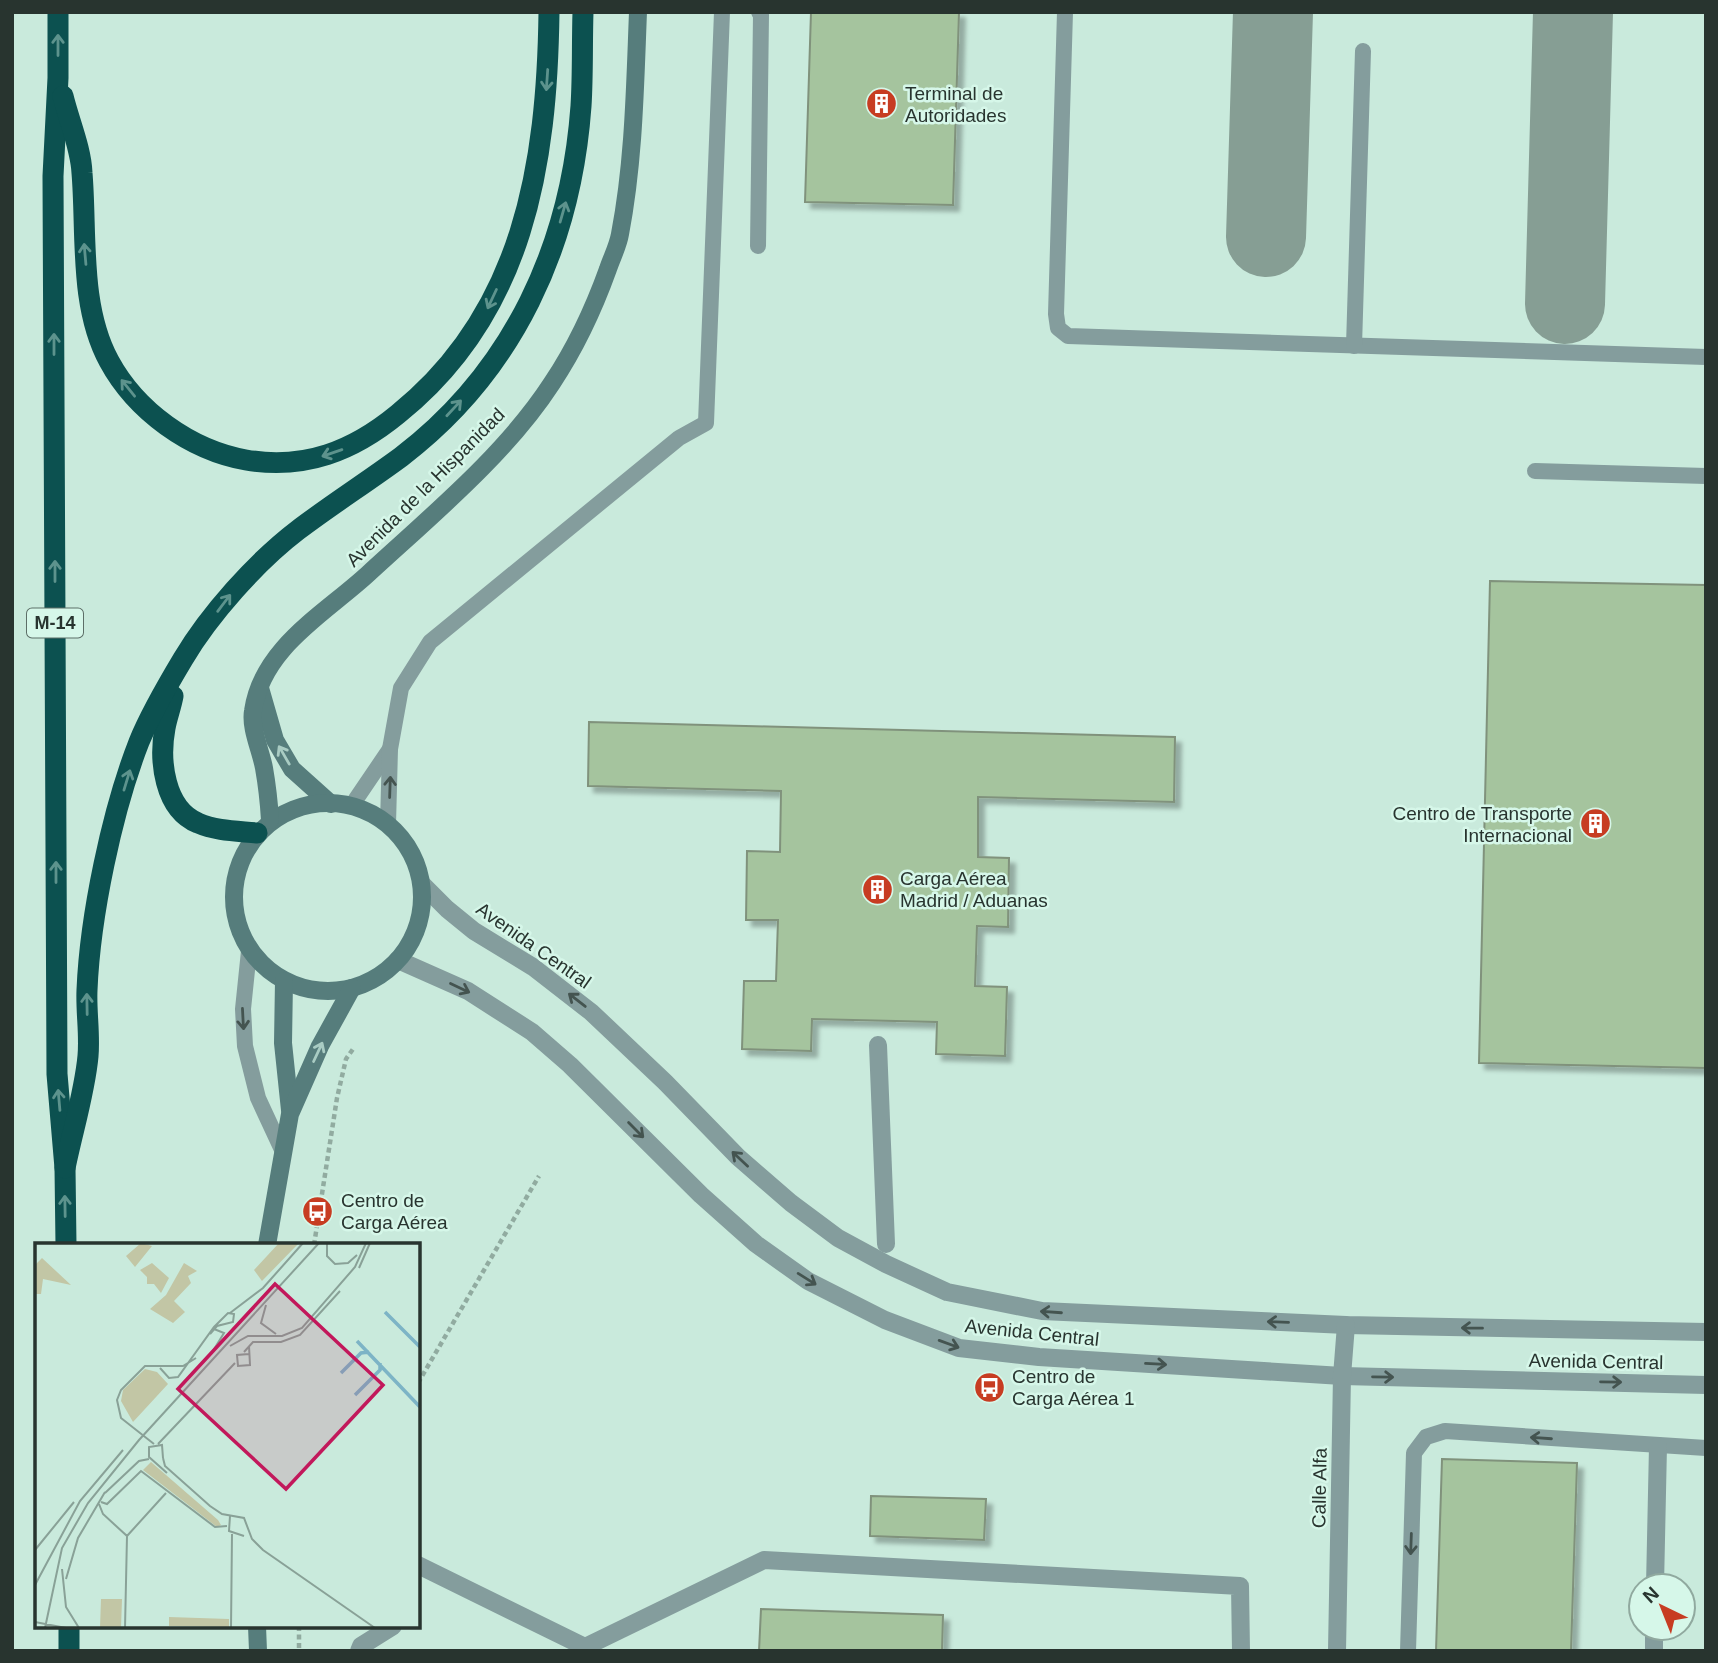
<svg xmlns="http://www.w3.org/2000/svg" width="1718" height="1663" font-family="Arial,sans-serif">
	<defs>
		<filter id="shadow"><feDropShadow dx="6" dy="6" stdDeviation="2" flood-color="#0004"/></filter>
	</defs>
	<rect width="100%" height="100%" fill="#c9eadc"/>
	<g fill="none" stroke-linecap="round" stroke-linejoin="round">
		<g stroke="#869e94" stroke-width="80">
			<path d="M1266 237 1273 12"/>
			<path d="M1565 304 1573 12"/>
		</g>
	</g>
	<g fill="#a5c49e" stroke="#80927c" stroke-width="2" filter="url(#shadow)">
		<path d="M811 12H959L953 205 805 202Z"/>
		<path d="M1490 581 1706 585V1068L1479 1063Z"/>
		<path d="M589 722 1175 737 1174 802 978 797V857L1009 858 1008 927 977 926 975 986 1007 987 1005 1056 936 1054 937 1022 812 1019 811 1051 742 1049 744 981H776L778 920H746L747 851 780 852 781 791 588 786Z"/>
		<path d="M1442 1459 1577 1463 1571 1651H1436Z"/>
		<path d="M871 1496 986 1499 984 1540 870 1536Z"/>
		<path d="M761 1609 943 1615 942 1651H759Z"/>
	</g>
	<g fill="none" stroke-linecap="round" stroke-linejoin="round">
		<g stroke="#91aba0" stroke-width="4.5" stroke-dasharray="5 3.5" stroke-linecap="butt">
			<path d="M314 1245 337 1098 346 1059 353 1049"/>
			<path d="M418 1383 539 1176"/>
			<path d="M299 1626V1651"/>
		</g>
		<g stroke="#849d9d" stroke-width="16">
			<path d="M1065 12 1056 314 1058 328 1068 336 1706 357"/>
			<path d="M758 246 761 15 759 12"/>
			<path d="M1354 346 1363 51"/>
			<path d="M1535 471 1706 476"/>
			<path d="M352 805 390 749"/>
			<path d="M388 824 390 749 401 688 430 642 679 438 706 423 722 12"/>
			<path d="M249 951 243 1009 245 1046 258 1098 283 1152"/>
			<path d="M1408 1651 1414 1453 1426 1437 1445 1431 1706 1448"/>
		</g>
		<g stroke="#849d9d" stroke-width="18">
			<path d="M422 884 447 909 474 931 533 967 591 1012 665 1082 738 1157 791 1203 838 1238 886 1264 947 1292 1042 1311 1346 1325 1706 1332"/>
			<path d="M398 960 468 991 532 1032 570 1065 701 1195 756 1244 808 1281 885 1320 959 1348 1039 1357 1342 1376 1706 1385"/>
			<path d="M878 1045 886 1244"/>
			<path d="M418 1565 585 1647 764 1560 1240 1586 1241 1651"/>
			<path d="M1655 1586 1658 1446"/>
			<path d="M359 1651 361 1646 393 1626"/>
			<path d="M1337 1651 1342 1376 1346 1325"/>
			<path d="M1654 1651V1628"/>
		</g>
		<g stroke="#567d7c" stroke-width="18">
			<path d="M260 688 275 740 292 769 331 804"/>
			<circle cx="328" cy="897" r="94"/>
			<path d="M270 820C269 803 267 785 264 768 261 751 250 728 253 711 262 647 326 613 369 573 432 515 506 454 552 383 576 347 594 308 608 269 612 257 618 246 620 234 634 161 635 86 638 12"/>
			<path d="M284 981 283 1043 290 1110"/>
			<path d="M267 1245 290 1114 320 1046 352 988"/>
			<path d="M257 1626 258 1651"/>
		</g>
		<g stroke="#0c5150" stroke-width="21">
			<path d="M58 12V78L53 176 57 1074 65 1168 66 1245"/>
			<path d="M63 96C69 121 81 148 82 173 87 233 79 306 109 361 136 411 190 450 246 460 305 470 353 451 398 414 524 313 547 164 549 12"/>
			<path d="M173 696C171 707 167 717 165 728 159 760 164 809 198 823 216 831 237 831 257 833"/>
			<path d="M65 1168C72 1133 85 1091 88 1056 90 1034 86 1012 87 990 90 916 112 811 139 742 150 715 168 684 183 659 209 615 256 562 298 530 331 505 367 482 401 457 514 371 571 245 581 106 583 75 582 43 583 12"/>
			<path d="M69 1626V1651"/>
		</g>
	</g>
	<defs><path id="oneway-shaft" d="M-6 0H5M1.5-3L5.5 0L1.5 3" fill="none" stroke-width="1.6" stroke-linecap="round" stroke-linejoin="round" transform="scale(1.75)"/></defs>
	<g stroke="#5d938d">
		<use href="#oneway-shaft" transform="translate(58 45) rotate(-90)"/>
		<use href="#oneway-shaft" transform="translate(547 80) rotate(94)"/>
		<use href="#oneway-shaft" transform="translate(563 212) rotate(-74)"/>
		<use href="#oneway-shaft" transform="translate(85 254) rotate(-95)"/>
		<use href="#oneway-shaft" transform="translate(492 299) rotate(115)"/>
		<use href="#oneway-shaft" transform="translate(54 344) rotate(-90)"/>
		<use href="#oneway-shaft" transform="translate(128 388) rotate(-129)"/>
		<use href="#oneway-shaft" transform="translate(454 408) rotate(-47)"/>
		<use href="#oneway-shaft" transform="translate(332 453) rotate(161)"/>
		<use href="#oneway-shaft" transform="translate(55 571) rotate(-90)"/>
		<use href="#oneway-shaft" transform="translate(224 603) rotate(-53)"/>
		<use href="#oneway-shaft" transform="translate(127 780) rotate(-73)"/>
		<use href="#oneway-shaft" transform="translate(56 872) rotate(-90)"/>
		<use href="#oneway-shaft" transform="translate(87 1004) rotate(-91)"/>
		<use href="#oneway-shaft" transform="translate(59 1100) rotate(-95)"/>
		<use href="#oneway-shaft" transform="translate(65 1206) rotate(-91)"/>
	</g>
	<g stroke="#a9ccc3">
		<use href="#oneway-shaft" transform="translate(284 755) rotate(-120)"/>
		<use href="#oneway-shaft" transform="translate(318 1052) rotate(-65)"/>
	</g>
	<g stroke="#445450">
		<use href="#oneway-shaft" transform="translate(390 787) rotate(-88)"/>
		<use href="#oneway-shaft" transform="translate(460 988) rotate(25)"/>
		<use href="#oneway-shaft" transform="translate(577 1000) rotate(-142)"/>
		<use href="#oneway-shaft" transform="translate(243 1019) rotate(87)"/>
		<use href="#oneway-shaft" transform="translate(636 1130) rotate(45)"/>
		<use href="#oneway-shaft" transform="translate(740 1159) rotate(-137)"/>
		<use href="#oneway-shaft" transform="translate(807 1279) rotate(32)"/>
		<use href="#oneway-shaft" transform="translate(1051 1312) rotate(-176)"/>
		<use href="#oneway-shaft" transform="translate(1278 1322) rotate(-178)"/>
		<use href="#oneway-shaft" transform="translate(1472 1328) rotate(-179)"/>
		<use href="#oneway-shaft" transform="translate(949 1344) rotate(20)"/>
		<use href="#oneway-shaft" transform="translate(1156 1364) rotate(3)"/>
		<use href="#oneway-shaft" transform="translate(1383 1377) rotate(1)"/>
		<use href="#oneway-shaft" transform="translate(1611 1382) rotate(1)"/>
		<use href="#oneway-shaft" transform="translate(1541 1438) rotate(-176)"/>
		<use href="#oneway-shaft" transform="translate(1411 1544) rotate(92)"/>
	</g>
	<defs>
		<symbol id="building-disc" viewBox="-11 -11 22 22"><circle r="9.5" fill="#c73c22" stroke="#d6f7e9"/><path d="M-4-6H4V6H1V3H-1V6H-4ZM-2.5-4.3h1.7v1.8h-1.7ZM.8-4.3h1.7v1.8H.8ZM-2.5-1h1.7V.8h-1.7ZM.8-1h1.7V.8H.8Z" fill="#fff"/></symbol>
		<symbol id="bus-disc" viewBox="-11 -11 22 22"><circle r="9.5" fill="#c73c22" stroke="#d6f7e9"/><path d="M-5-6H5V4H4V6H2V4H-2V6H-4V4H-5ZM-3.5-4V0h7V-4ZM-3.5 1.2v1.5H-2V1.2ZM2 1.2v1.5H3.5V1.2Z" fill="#fff"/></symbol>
	</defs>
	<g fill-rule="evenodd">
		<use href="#building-disc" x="864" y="86" width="35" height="35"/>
		<use href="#building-disc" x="1578" y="806" width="35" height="35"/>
		<use href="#building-disc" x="860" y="872" width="35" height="35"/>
		<use href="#bus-disc" x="300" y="1194" width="35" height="35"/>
		<use href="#bus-disc" x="972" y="1370" width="35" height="35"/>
	</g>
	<g text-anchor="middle" stroke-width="5" stroke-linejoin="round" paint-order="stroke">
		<rect fill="#d6f7e9" stroke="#5c6e67" stroke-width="2" x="27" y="608.5" width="56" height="29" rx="5"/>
		<g font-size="18" font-weight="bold" fill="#28342f">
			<text x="55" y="629">M-14</text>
		</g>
		<g font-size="19" fill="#28342f" stroke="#d6f7e9" text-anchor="start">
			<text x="905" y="100">Terminal de<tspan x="905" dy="22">Autoridades</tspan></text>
			<text x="1572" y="820" text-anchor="end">Centro de Transporte<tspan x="1572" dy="22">Internacional</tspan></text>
			<text x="900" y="885">Carga Aérea<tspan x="900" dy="22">Madrid / Aduanas</tspan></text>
			<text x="341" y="1207">Centro de<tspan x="341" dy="22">Carga Aérea</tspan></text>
			<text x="1012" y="1383">Centro de<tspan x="1012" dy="22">Carga Aérea 1</tspan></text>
		</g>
		<g font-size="19" fill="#28342f" stroke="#d6f7e9">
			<text transform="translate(425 487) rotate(-45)" y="7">Avenida de la Hispanidad</text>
			<text transform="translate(534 945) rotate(35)" y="7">Avenida Central</text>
			<text transform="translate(1032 1332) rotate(6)" y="7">Avenida Central</text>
			<text transform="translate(1596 1361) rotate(1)" y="7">Avenida Central</text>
			<text transform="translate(1319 1488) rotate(-89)" y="7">Calle Alfa</text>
		</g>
	</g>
	<g transform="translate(35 1243)">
		<rect width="385" height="385" fill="#c9eadc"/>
		<path d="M106 0 117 3 100 24 91 13ZM244 0H264L227 38 219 27ZM7 15 36 42 8 36 6 51H0V22ZM117 20 134 35 126 50 119 41H112V34L105 27ZM149 20 162 28 153 33 156 40 139 58 150 69 138 80 115 66 131 52ZM110 126 122 129 133 141 98 179 86 158 88 147ZM116 219 183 277 186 282 182 284 108 227ZM66 356H87L86 385H65ZM134 374 194 376V384L134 383Z" fill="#c2c6a5"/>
		<path fill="none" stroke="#7db4c6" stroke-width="3.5" d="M350 69 385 104M322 98 385 164M306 130 326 110 334 109M320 152 345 127V120"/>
		<path fill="none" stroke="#89a197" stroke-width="2" d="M292 0V13L300 21 313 20 322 12M324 25 335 0M231 62 226 80 241 91M195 70 228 45 268 0M195 103 213 93H247L267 85 320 24 331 0M209 109 218 99H246L265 92 305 48M176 111 189 90 179 86M214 111 202 112 203 123 215 122 214 103M125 125 134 135 143 134 179 84 193 70 199 71 198 79 182 83 175 91M119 201 86 175 82 157 86 147 110 123H148L161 115M123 201 200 120M128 215 130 223 175 263 187 271 209 275 217 296 228 307 340 385M128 215 127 202 114 204V214L132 230M70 250 104 218 114 216M66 259 72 261 106 228 180 284 192 283M64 261 68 271 92 293 90 385M195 273 194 288 209 293M92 293 131 250M0 307 39 259M27 326 31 364 44 385M31 336 43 295 70 249M0 342 45 258 88 207M0 379 31 385M10 385 27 305 53 260 104 197 284 0M196 385 197 291"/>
		<path fill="#c2185b" fill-opacity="0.15" stroke="#c2185b" stroke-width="3.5" d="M240 41 348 142 251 246 143 146Z"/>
		<rect width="385" height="385" fill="none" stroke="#28342f" stroke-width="3.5"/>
	</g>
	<rect width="1718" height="1663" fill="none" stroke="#28342f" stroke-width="28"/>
	<g transform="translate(1662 1607) rotate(317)"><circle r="33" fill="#d6f7e9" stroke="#90a99f" stroke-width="2"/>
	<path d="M0-5L12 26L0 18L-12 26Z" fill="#c73c22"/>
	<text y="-10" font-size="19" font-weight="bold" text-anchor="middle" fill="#28342f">N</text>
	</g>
</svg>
